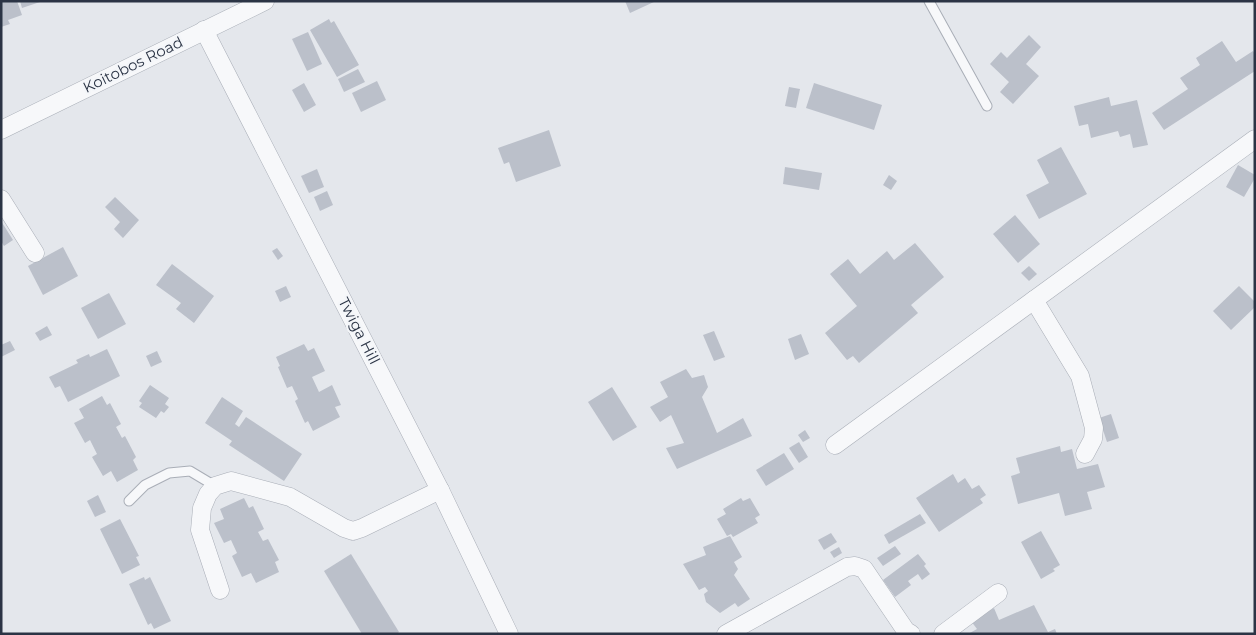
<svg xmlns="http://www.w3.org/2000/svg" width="1256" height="635" font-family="Montserrat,sans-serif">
	<rect width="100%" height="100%" fill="#e4e7ec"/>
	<g fill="#bbc0ca">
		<path d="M1 1H17L22 15 8 20 10 24 1 27Z"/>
		<path d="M20 1H40V2L22 8Z"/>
		<path d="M625 1H656L630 13Z"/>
		<path d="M329 19 331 23 334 21 359 65 337 77 310 30Z"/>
		<path d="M308 32 322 64 307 71 292 39Z"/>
		<path d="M1029 35 1041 47 1026 64 1039 76 1013 104 1000 92 1009 82 990 64 1001 52 1007 58Z"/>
		<path d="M1222 41 1236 62 1253 51 1255 54V71L1164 130 1152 113 1188 89 1180 78 1200 65 1196 58Z"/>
		<path d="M358 69 365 82 344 92 338 79Z"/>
		<path d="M377 81 386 100 361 112 352 93Z"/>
		<path d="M304 83 316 105 304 112 292 90Z"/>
		<path d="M814 83 882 105 874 130 806 108Z"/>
		<path d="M789 87 800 89 796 108 785 106Z"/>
		<path d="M1109 97 1111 106 1137 100 1148 145 1133 148 1130 134 1120 137 1118 131 1091 138 1088 124 1079 126 1074 106Z"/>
		<path d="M549 130 561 166 516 182 509 162 504 164 498 148Z"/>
		<path d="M1061 147 1087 194 1039 219 1026 195 1049 183 1037 160Z"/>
		<path d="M1238 165 1255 175V178L1244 197 1226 187Z"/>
		<path d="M785 167 822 173 819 190 783 184Z"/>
		<path d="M317 169 324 187 309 193 301 176Z"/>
		<path d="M889 175 897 181 891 190 883 185Z"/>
		<path d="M327 191 333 205 320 211 314 197Z"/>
		<path d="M115 197 139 220 123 238 114 229 120 222 105 207Z"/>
		<path d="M1015 215 1040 244 1018 263 993 234Z"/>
		<path d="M1 221 13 240 4 246 1 241Z"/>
		<path d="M915 243 944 277 911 305 918 313 859 363 853 356 847 360 825 333 857 306 830 274 848 259 860 274 887 251 894 260Z"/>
		<path d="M63 247 78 276 43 295 28 266Z"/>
		<path d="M277 248 283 256 278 260 272 251Z"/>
		<path d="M172 264 214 296 194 323 176 309 181 303 156 285Z"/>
		<path d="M1029 266 1037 274 1029 281 1021 273Z"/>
		<path d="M286 286 291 297 280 302 275 291Z"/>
		<path d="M1239 286 1255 302V307L1231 330 1213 311Z"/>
		<path d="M109 293 126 324 98 339 81 308Z"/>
		<path d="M47 326 52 335 40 341 35 333Z"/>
		<path d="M714 331 725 357 714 361 703 335Z"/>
		<path d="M801 334 809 354 795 360 788 339Z"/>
		<path d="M10 341 15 350 1 357V345Z"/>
		<path d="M304 344 308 351 314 348 325 371 312 377 319 392 332 385 341 405 335 407 340 417 313 431 308 421 305 423 295 401 298 399 292 386 287 388 278 367 280 366 276 357Z"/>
		<path d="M107 349 120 376 68 402 60 386 55 388 49 377 78 363 76 360 89 354 90 357Z"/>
		<path d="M157 351 162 362 151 367 146 356Z"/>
		<path d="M686 369 692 378 704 375 708 387 702 397 717 433 743 418 752 436 677 469 666 448 684 443 671 415 660 422 650 407 668 397 660 382Z"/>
		<path d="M150 385 169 398 165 404 169 407 164 413 161 411 156 418 139 407 142 403 139 401Z"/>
		<path d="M612 387 637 427 613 441 588 402Z"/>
		<path d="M102 396 107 405 110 403 121 424 116 427 122 438 125 436 136 457 133 460 138 470 117 482 111 471 103 476 92 457 97 454 90 440 85 443 74 423 84 418 79 409Z"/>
		<path d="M222 397 243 411 235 424 239 427 246 417 302 454 284 481 229 445 232 441 205 423Z"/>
		<path d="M1111 414 1119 438 1107 442 1099 418Z"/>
		<path d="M805 430 810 438 803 442 798 435Z"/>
		<path d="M799 442 808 457 799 463 789 448Z"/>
		<path d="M1060 446 1061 452 1072 449 1077 469 1098 464 1105 487 1087 492 1092 509 1065 516 1059 493 1018 504 1011 476 1020 473 1016 458Z"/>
		<path d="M784 453 794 469 766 486 756 470Z"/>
		<path d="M953 474 958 483 965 478 972 489 979 485 986 495 980 499 983 503 939 532 916 498Z"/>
		<path d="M98 495 106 512 95 517 87 501Z"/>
		<path d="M244 498 249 508 253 506 264 529 258 532 263 541 268 539 279 560 275 562 279 572 256 583 251 573 242 577 232 556 237 553 231 540 224 543 214 523 224 519 220 509Z"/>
		<path d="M741 498 743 501 750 498 760 515 755 518 758 523 733 537 731 534 727 536 717 519 726 514 723 509Z"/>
		<path d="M920 514 926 523 889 544 884 535Z"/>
		<path d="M120 519 139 556 136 557 140 565 122 574 100 529Z"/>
		<path d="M1041 531 1060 565 1053 569 1055 571 1041 579 1021 542Z"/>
		<path d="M831 533 837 542 824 550 818 540Z"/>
		<path d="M730 536 742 557 734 562 738 569 734 575 750 599 738 607 735 603 720 613 706 602 704 594 708 591 705 587 699 590 683 564 706 555 703 547Z"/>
		<path d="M895 546 901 554 883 566 877 558Z"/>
		<path d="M839 547 842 553 834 558 830 552Z"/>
		<path d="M351 554 399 632 397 634H362L324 571Z"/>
		<path d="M918 554 926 564 924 566 930 574 922 580 918 574 908 581 911 585 895 597 883 580Z"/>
		<path d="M144 577 145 580 150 577 171 621 154 629 151 623 148 625 129 584Z"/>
		<path d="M1034 605 1048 632 1055 629 1057 634H968L977 629 971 621 994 608 999 620Z"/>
	</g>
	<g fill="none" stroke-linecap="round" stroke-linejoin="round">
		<defs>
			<g id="lane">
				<path d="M929 1 987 106"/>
				<path d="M129 501 145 485 169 473 190 471 215 486"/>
			</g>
			<g id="street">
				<path d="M204 30 440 490 509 634"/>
				<path d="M1 130 265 1"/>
				<path d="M1 199 35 253"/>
				<path d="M1034 300 1080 376 1094 428 1093 439 1085 454"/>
				<path d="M835 445 1255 139"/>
				<path d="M220 590 200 530 202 508 208 494 215 486 231 481 290 497 344 528 353 531 362 528 440 490"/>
				<path d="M726 634 847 567 855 566 864 569 906 631 911 634"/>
				<path d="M943 634 998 593"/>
			</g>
		</defs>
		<use href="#lane" stroke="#a9aeb7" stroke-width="11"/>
		<use href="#street" stroke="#a9aeb7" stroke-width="19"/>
		<use href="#lane" stroke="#f7f8fa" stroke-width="9"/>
		<use href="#street" stroke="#f7f8fa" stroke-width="18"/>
	</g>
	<g text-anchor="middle" stroke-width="4.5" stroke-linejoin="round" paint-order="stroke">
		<g font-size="15" fill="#2b3445" stroke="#f4f6f9">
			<text transform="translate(133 65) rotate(-26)" y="5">Koitobos Road</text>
			<text transform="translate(359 331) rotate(63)" y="5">Twiga Hill</text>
		</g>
	</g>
	<rect width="1256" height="635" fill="none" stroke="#2b3445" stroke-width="5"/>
</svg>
